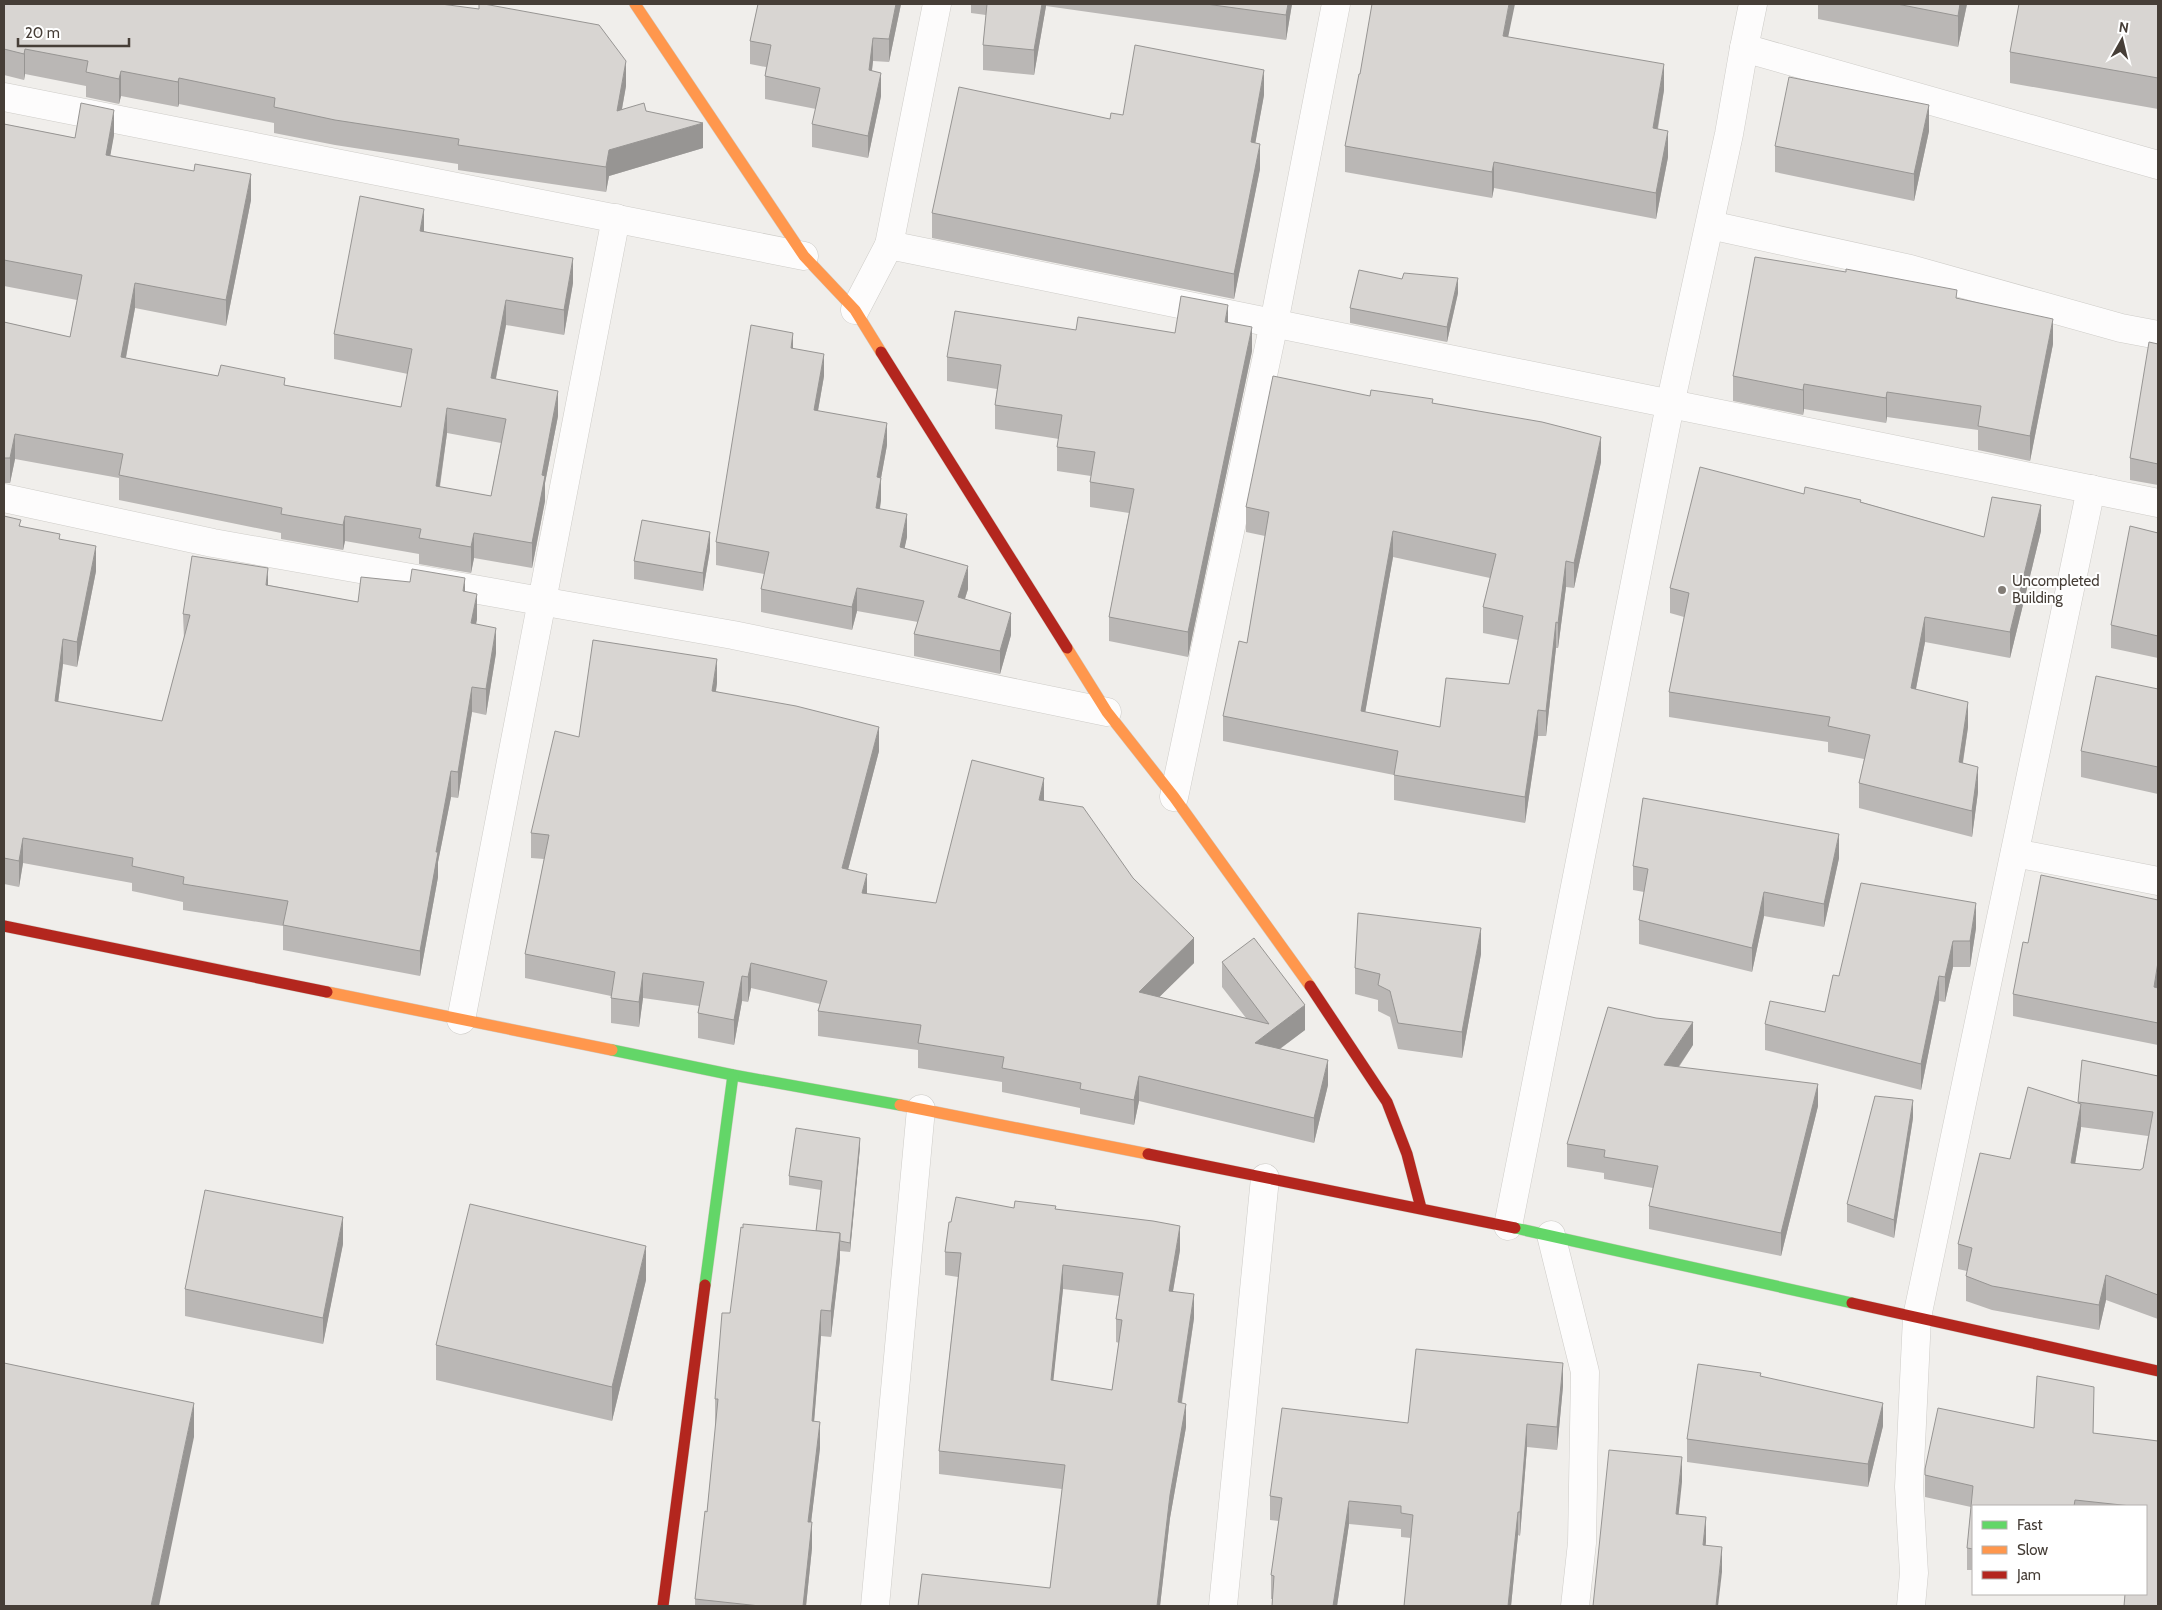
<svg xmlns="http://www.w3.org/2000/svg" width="2162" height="1610" font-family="Cabin,sans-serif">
	<rect width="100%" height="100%" fill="#f0eeeb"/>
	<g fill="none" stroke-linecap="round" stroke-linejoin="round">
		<defs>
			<g id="street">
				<path d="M1744 48 2158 165"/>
				<path d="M4 97 804 256"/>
				<path d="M1710 225 1910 269 2121 328 2158 335"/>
				<path d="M889 245 937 4"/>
				<path d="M855 310 889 245 2158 503"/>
				<path d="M4 498 213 543 733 635 1107 712"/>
				<path d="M1174 797 1274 323 1336 4"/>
				<path d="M2015 853 2158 881"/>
				<path d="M461 1020 616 218"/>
				<path d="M1508 1226 1670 405 1729 134 1744 48 1753 4"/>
				<path d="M1551 1235 1585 1372 1582 1543 1575 1606"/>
				<path d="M875 1606 921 1109"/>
				<path d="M1223 1606 1265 1178"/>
				<path d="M1911 1606 1914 1573 1909 1487 1917 1317 2091 489"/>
			</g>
			<g id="fast">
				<path d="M612 1050 733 1075 900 1105"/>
				<path d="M1515 1228 1852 1303"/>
				<path d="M705 1285 733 1075"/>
			</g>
			<g id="slow">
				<path d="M635 4 804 256 855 310 881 352"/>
				<path d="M1067 648 1107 712 1174 797 1310 986"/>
				<path d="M327 992 612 1050"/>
				<path d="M900 1105 1148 1154"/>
			</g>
			<g id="jam">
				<path d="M881 352 1067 648"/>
				<path d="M4 926 327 992"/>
				<path d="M1310 986 1387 1102 1407 1154 1421 1208"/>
				<path d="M1148 1154 1515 1228"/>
				<path d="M1852 1303 2158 1371"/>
				<path d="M663 1606 705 1285"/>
			</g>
		</defs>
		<use href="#street" stroke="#ceccc8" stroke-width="29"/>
		<use href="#fast" stroke="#d1cbc3" stroke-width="12"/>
		<use href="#slow" stroke="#d1cbc3" stroke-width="12"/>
		<use href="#jam" stroke="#d1cbc3" stroke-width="12"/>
		<use href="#street" stroke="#fdfcfc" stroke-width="28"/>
		<use href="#fast" stroke="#63d668" stroke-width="11"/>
		<use href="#slow" stroke="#ff974d" stroke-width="11"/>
		<use href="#jam" stroke="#b3261e" stroke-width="11"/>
	</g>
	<g fill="#bab7b5" fill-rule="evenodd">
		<path d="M4 4 626 86 622 109 646 111 703 148 609 176 606 192 458 170V164L335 145 274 133V123L179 104 178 107 121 96 119 104 86 97V86L25 74 24 80 4 75Z"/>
		<path d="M758 4H901L889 62 873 61 872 71 881 96 868 158 812 147V124L816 109 765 99V76L766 67 750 64V41Z"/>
		<path d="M971 4H1292L1286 40 1046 6 1034 75 983 70V45L986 15 971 13Z"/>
		<path d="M1818 4H1967L1958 47 1818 19Z"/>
		<path d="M2158 4V109L2010 83V52Z"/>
		<path d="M1508 37 1664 90 1658 129 1668 157 1656 219 1494 188 1492 198 1345 172V146L1360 74Z"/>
		<path d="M1264 95 1255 143 1260 169 1234 299 932 238V213L1110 119 1123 115Z"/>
		<path d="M4 124 75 138 114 135 110 155 251 200 226 326 135 308 126 358 218 376 285 385 401 407 408 374 334 359V334L424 231 573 283 564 335 506 325 496 379 558 416 545 483V501L532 568 474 558 471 573 419 564V554L345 541 343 550 281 539V533L119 500V478L15 459 10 483H4V322L70 337 77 300 4 286ZM447 433 501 443 491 496 440 487Z"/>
		<path d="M1929 131 1914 201 1775 172V146Z"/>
		<path d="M1458 293 1447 342 1350 323V308Z"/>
		<path d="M1957 298 2053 344 2030 461 1978 450V430L1887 417 1886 423 1804 409 1803 415 1733 401V376Z"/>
		<path d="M1228 323 1252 351 1188 657 1109 641V617L1129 513 1090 507V482L1091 476 1057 471V447L1059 439 995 429V405L997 389 947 381V357L1076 330 1175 333Z"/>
		<path d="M2158 344V485L2130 480V458Z"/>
		<path d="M793 348 824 376 818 411 887 445 881 478V500L880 509 907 537 904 548 968 589 965 599 1011 635 1000 674 914 656V634L918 622 857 611 852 630 761 612V589L764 574 716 565V542Z"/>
		<path d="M1370 396 1433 403 1601 462 1574 588 1566 587 1558 648H1556L1546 736H1538L1525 823 1394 800V775L1223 741V716L1247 643 1265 536 1246 532V507ZM1393 557 1490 578 1483 607V633L1518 640 1509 684 1440 727 1365 712Z"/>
		<path d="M1804 494 1861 502 1984 537 2041 531 2010 658 1925 642 1916 689 1968 727 1963 763 1978 792 1972 837 1859 808V783L1864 759 1828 752V742L1669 717V692L1684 617 1670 613V588Z"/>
		<path d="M4 516 21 526 60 539 96 571 77 667 63 664 58 702 162 721 184 639 183 614 268 585 358 602 465 591 477 619 476 624 496 653 486 715 472 712 458 798 451 797 438 862V877L420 976 283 950V926L183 910V902L132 891V883L23 863 19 887 4 884Z"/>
		<path d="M2158 533V658L2111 648V625Z"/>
		<path d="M710 550 703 591 634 579V561Z"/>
		<path d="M717 683 716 691 879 751 848 869 867 894 936 903 1044 800 1194 963 1159 997 1246 1018 1222 987V962L1305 1030 1280 1049 1328 1085 1314 1143 1139 1101 1134 1125 1080 1114V1108L1002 1092V1082L918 1068V1050L818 1036V1011L820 1004 751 988 748 1002 742 1001 734 1045 698 1038V1013L699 1006 643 998 639 1027 611 1023V996L525 978V954L544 859 531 858V833L579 737Z"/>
		<path d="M2158 689V794L2081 777V751Z"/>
		<path d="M1839 858 1824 927 1764 916 1752 972 1639 944V920L1644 892 1633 890V866Z"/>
		<path d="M2158 900V1045L2013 1016V994L2028 943Z"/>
		<path d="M1976 928 1970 967H1953L1945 1002 1939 1001 1921 1090 1765 1050V1024L1825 1012Z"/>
		<path d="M1481 954 1462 1058 1398 1049 1390 1017 1378 1011V1000L1355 994V968Z"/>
		<path d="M1693 1045 1679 1067 1818 1106 1781 1256 1649 1229V1206L1653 1188 1604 1179V1173L1567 1167V1144Z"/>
		<path d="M2082 1060 2158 1076V1319L2106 1300 2099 1330 1992 1310 1966 1301V1276L1967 1271 1958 1269V1244L2010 1159 2078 1103ZM2081 1127 2148 1136 2143 1168 2140 1170 2075 1164Z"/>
		<path d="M1913 1118 1894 1238 1847 1222V1204Z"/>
		<path d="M860 1147 850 1252 840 1251V1259L831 1337 821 1336 814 1421 820 1448 811 1522 812 1548 806 1606H695V1599L707 1512 716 1425H715V1399L730 1313 816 1231 821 1190 789 1185V1176Z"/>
		<path d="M1014 1208 1056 1209 1180 1250 1173 1291 1194 1318 1182 1403 1186 1427 1170 1518 1160 1606H918L1050 1588 1062 1489 939 1474V1451L958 1277 945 1275V1252L951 1222ZM1063 1289 1119 1296 1116 1319V1342L1119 1343 1112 1390 1053 1380Z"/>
		<path d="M343 1244 323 1344 185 1316V1289Z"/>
		<path d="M646 1280 612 1421 436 1380V1345Z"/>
		<path d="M1761 1376 1883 1426 1868 1487 1687 1462V1439Z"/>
		<path d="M1563 1386 1557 1450 1527 1447 1520 1536 1518 1535 1511 1606H1404L1411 1538 1401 1537V1529L1349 1524 1337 1606H1272V1599H1271V1575L1279 1521 1270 1520V1496L1408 1423Z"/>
		<path d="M2094 1409 2093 1433 2146 1506H1973V1570H1967V1548L1971 1507 1925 1497V1469L2034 1428Z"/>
	</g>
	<g fill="#979593">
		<path d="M896 4H901L889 62V39Z"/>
		<path d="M1042 4H1046V6L1034 75V50Z"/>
		<path d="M1288 4H1292L1286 40V15Z"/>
		<path d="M1509 4H1515L1503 62V36Z"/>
		<path d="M1960 4H1967L1958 47V16Z"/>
		<path d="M873 38V61L869 93V70Z"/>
		<path d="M25 49V74L24 80V54Z"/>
		<path d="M626 61V86L617 136V111Z"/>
		<path d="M1664 64V90L1653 154V128Z"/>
		<path d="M1264 70V95L1251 167V142Z"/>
		<path d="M121 71V96L119 104V79Z"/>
		<path d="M881 73V96L868 158V136Z"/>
		<path d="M179 78V104L178 107V82Z"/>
		<path d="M1929 105V131L1914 201V174Z"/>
		<path d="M114 110V135L106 180V155Z"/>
		<path d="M703 123V148L609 176 606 192V167L609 150Z"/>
		<path d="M1668 131V157L1656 219V193Z"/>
		<path d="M1260 144V169L1234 299V274Z"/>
		<path d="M1494 162V188L1492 198V172Z"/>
		<path d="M251 174V200L226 326V300Z"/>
		<path d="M424 209V234L420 231Z"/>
		<path d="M573 258V283L564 335V310Z"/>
		<path d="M1458 278V293L1447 342V327Z"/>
		<path d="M135 283V308L121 383V357Z"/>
		<path d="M506 300V325L491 403V378Z"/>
		<path d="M1228 305V330L1225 322Z"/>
		<path d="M2053 319V344L2030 461V436Z"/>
		<path d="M1252 327V351L1188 657V632Z"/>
		<path d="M793 333V355L791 348Z"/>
		<path d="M824 354V376L814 433V410Z"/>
		<path d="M1804 384V409L1803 415V390Z"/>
		<path d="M558 391V416L545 483V501L532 568V543L542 475Z"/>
		<path d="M1887 392V417L1886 423V398Z"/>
		<path d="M447 408V433L436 512V486Z"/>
		<path d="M887 423V445L881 478V500L876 531V508L877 477Z"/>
		<path d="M15 434V459L10 483V458Z"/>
		<path d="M1601 437V462L1574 588V563Z"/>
		<path d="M2041 505V531L2010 658V632Z"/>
		<path d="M907 514V537L900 570V547Z"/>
		<path d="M345 516V541L343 550V525Z"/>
		<path d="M1393 531V557L1361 736V711Z"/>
		<path d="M710 532V550L703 591V573Z"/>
		<path d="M474 533V558L471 573V547Z"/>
		<path d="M96 546V571L77 667V642Z"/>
		<path d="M1566 561V587L1558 648V623Z"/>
		<path d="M968 566V589L958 620V597Z"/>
		<path d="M268 568V593L266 585Z"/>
		<path d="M465 578V603L463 591Z"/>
		<path d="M857 588V611L852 630V607Z"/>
		<path d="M477 594V619L471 649V623Z"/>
		<path d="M1011 613V635L1000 674V651Z"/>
		<path d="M1925 617V642L1911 714V688Z"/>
		<path d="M1556 622V648L1546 736V711Z"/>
		<path d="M496 628V653L486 715V689Z"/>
		<path d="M63 639V664L55 726V701Z"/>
		<path d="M717 659V683L712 715V691Z"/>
		<path d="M472 687V712L458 798V772Z"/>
		<path d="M1968 702V727L1959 787V762Z"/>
		<path d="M1538 710V736L1525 823V797Z"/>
		<path d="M879 727V751L842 893V868Z"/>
		<path d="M1978 767V792L1972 837V811Z"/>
		<path d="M451 771V797L438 862V877L420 976V951L436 852Z"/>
		<path d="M1044 778V803L1039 800Z"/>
		<path d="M1839 834V858L1824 927V904Z"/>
		<path d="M23 838V863L19 887V861Z"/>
		<path d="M867 874V898L862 893Z"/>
		<path d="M1764 892V916L1752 972V948Z"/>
		<path d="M1976 903V928L1970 967V941Z"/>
		<path d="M1481 928V954L1462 1058V1032Z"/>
		<path d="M1194 938V963L1139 1017V992Z"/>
		<path d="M1953 941V967L1945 1002V977Z"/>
		<path d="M2158 962V984L2154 1008V987Z"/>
		<path d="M751 963V988L748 1002V977Z"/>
		<path d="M643 973V998L639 1027V1002Z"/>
		<path d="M742 976V1001L734 1045V1020Z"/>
		<path d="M1939 976V1001L1921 1090V1064Z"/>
		<path d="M1305 1005V1030L1255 1067V1043Z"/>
		<path d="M1693 1022V1045L1664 1088V1065Z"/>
		<path d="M1328 1060V1085L1314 1143V1118Z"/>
		<path d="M1139 1076V1101L1134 1125V1100Z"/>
		<path d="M1818 1084V1106L1781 1256V1233Z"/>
		<path d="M1913 1100V1118L1894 1238V1220Z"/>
		<path d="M2081 1104V1128L2071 1188V1163Z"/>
		<path d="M860 1138V1147L850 1252V1243Z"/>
		<path d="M343 1217V1244L323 1344V1318Z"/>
		<path d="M1180 1226V1250L1169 1314V1291Z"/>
		<path d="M840 1233V1259L831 1337V1311Z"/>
		<path d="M646 1246V1280L612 1421V1387Z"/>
		<path d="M1063 1265V1289L1051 1403V1380Z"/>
		<path d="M2106 1275V1300L2099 1330V1305Z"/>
		<path d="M1194 1294V1318L1178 1426V1402Z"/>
		<path d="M821 1310V1336L812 1447V1421Z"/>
		<path d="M1563 1363V1386L1557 1450V1427Z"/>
		<path d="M194 1403V1437L159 1606H151Z"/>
		<path d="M1883 1403V1426L1868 1487V1464Z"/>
		<path d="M1186 1404V1427L1170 1518 1160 1606H1157L1170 1495Z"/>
		<path d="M820 1422V1448L808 1548V1522Z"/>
		<path d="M1527 1424V1447L1520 1536V1512Z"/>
		<path d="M1682 1457V1482L1676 1539V1514Z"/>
		<path d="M1349 1501V1524L1337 1606H1333Z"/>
		<path d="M1518 1512V1535L1511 1606H1508Z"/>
		<path d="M1706 1517V1542L1703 1570V1545Z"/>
		<path d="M812 1522V1548L806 1606H803Z"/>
		<path d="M1722 1547V1572L1718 1606H1716Z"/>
	</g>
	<g fill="#d8d5d2" stroke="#979593" fill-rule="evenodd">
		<path d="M4 4H441L479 9V4H484L599 25 626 61 617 111 644 103 646 111 703 123 609 150 606 167 458 145 459 139 335 120 274 107 275 98 179 78 178 82 121 71 119 79 86 72 88 61 25 49 24 54 4 49Z"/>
		<path d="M758 4H896L889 39 873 38 869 70 881 73 868 136 812 124 820 88 765 76 771 45 750 41Z"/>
		<path d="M987 4H1042L1034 50 983 45Z"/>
		<path d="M1206 4H1288L1286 15Z"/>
		<path d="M1372 4H1509L1503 36 1664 64 1653 128 1668 131 1656 193 1494 162 1492 172 1345 146 1359 74H1360Z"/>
		<path d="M1897 4H1960L1958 16Z"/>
		<path d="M2019 4H2158V78L2010 52Z"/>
		<path d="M1135 45 1264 70 1251 142 1260 144 1234 274 932 213 959 87 1110 119 1111 113 1123 115Z"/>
		<path d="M1789 77 1929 105 1914 174 1775 146Z"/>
		<path d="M81 103 114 110 106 155 194 171 195 164 251 174 226 300 135 283 121 357 218 376 221 365 285 378 284 385 401 407 412 349 334 334 360 196 424 209 420 231 573 258 564 310 506 300 491 378 558 391 542 475 545 476 532 543 474 533 471 547 419 538 421 529 345 516 343 525 281 514 282 508 119 475 123 454 15 434 10 458H4V322L70 337 82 275 4 260V124L75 138ZM447 408 506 419 491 496 436 486Z"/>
		<path d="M1755 257 1846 272V269L1957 290 1956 298 2053 319 2030 436 1978 426 1981 406 1887 392 1886 398 1804 384 1803 390 1733 376Z"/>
		<path d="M1359 270 1402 279 1404 273 1458 278 1447 327 1350 308Z"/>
		<path d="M1181 296 1228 305 1225 322 1252 327 1188 632 1109 617 1134 489 1090 482 1095 452 1057 447 1062 415 995 405 1001 365 947 357 955 311 1076 330 1078 317 1175 333Z"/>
		<path d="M751 325 793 333 791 348 824 354 814 410 887 423 877 477 881 478 876 508 907 514 900 547 968 566 958 597 1011 613 1000 651 914 634 924 601 857 588 852 607 761 589 769 552 716 542Z"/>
		<path d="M2149 342 2158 344V464L2130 458Z"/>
		<path d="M1273 376 1370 396 1371 390 1433 399 1432 403 1542 422 1601 437 1574 563 1566 561 1558 623 1556 622 1546 711 1538 710 1525 797 1394 775 1398 751 1223 716 1239 641 1247 643 1269 512 1246 507ZM1393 531 1496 554 1483 607 1523 616 1509 684 1446 678 1440 727 1361 711Z"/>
		<path d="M1700 467 1804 494 1805 487 1861 500 1860 502 1984 537 1992 497 2041 505 2010 632 1925 617 1911 688 1968 702 1959 762 1978 767 1972 811 1859 783 1870 735 1828 726 1830 717 1669 692 1689 593 1670 588Z"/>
		<path d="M4 516 21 520 19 526 60 534 59 539 96 546 77 642 63 639 55 701 162 721 190 615 183 614 192 556 268 568 266 585 358 602 361 577 410 582 412 569 465 578 463 591 477 594 471 623 496 628 486 689 472 687 458 772 451 771 436 852H438L420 951 283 925 288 901 183 884 184 877 132 866 133 858 23 838 19 861 4 858Z"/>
		<path d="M642 520 710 532 703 573 634 561Z"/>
		<path d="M2130 526 2158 533V636L2111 625Z"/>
		<path d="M593 640 717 659 712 691 796 706 879 727 842 868 867 874 862 893 936 903 972 760 1044 778 1039 800 1083 807 1133 878 1194 938 1139 992 1269 1024 1222 962 1254 938 1305 1005 1255 1043 1328 1060 1314 1118 1139 1076 1134 1100 1080 1089 1081 1083 1002 1068 1004 1057 918 1043 921 1025 818 1011 827 981 751 963 748 977 742 976 734 1020 698 1013 704 982 643 973 639 1002 611 998 615 972 525 954 549 835 531 833 555 731 579 737Z"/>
		<path d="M2096 676 2158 689V767L2081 751Z"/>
		<path d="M1643 798 1839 834 1824 904 1764 892 1752 948 1639 920 1648 869 1633 866Z"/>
		<path d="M2041 875 2158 900V962L2154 987 2158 988V1023L2013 994 2023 942 2028 943Z"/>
		<path d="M1861 883 1976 903 1970 941H1953L1945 977 1939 976 1921 1064 1765 1024 1770 1001 1825 1012 1833 975 1839 976Z"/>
		<path d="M1358 913 1481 928 1462 1032 1398 1023 1390 991 1378 985 1380 974 1355 968Z"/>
		<path d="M1608 1007 1656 1018 1693 1022 1664 1065 1818 1084 1781 1233 1649 1206 1658 1166 1604 1157 1605 1150 1567 1144Z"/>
		<path d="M2082 1060 2158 1076V1295L2106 1275 2099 1305 1992 1286 1966 1276 1972 1248 1958 1244 1980 1153 2010 1159 2028 1087 2081 1104 2071 1163 2140 1170 2143 1168 2153 1112 2078 1102Z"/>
		<path d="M1875 1096 1913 1100 1894 1220 1847 1204Z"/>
		<path d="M796 1128 860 1138 850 1243 840 1241V1233L816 1231 822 1181 789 1176Z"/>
		<path d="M205 1190 343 1217 323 1318 185 1289Z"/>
		<path d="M956 1197 1014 1208 1015 1201 1056 1206 1055 1209 1153 1221 1180 1226 1169 1291 1194 1294 1178 1402 1186 1404 1170 1495 1157 1606H918L922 1574 1050 1588 1065 1465 939 1451 961 1253 945 1252 949 1222H951ZM1063 1265 1123 1273 1116 1319 1122 1320 1112 1390 1051 1380Z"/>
		<path d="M470 1204 646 1246 612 1387 436 1345Z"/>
		<path d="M743 1224 840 1233 831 1311 821 1310 812 1421 820 1422 808 1522H812L803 1606H760L695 1599 705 1511 707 1512 718 1399H715L722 1313H730L741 1227 743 1228Z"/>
		<path d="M1416 1349 1563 1363 1557 1427 1527 1424 1520 1512H1518L1508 1606H1404L1413 1515 1401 1513V1506L1349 1501 1333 1606H1272L1274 1576 1271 1575 1282 1498 1270 1496 1282 1408 1408 1423Z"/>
		<path d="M4 1363 194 1403 151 1606H4Z"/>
		<path d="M1698 1364 1761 1373 1760 1376 1883 1403 1868 1464 1687 1439Z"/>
		<path d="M2037 1376 2094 1387 2093 1433 2158 1441V1606H2124L2125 1594H2146V1506H2131L2075 1500 2074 1506H1973V1549L1967 1548 1973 1486 1925 1475V1469L1938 1408 2034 1428Z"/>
		<path d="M1609 1450 1682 1457 1676 1514 1706 1517 1703 1545 1722 1547 1716 1606H1593Z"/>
	</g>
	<circle fill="#827c76" stroke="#fff" stroke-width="2" cx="2002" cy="590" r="5"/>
	<g text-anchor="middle" stroke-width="4" stroke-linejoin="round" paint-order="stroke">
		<g font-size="15" fill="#463e37" stroke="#fff" text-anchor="start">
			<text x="2012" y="586">Uncompleted<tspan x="2012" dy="17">Building</tspan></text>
		</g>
	</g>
	<rect width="2162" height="1610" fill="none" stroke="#463e37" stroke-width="10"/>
	<rect x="1972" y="1505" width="175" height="90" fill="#ffffff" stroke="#b5b2af"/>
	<rect x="1982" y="1521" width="25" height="8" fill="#63d668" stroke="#b5b2af"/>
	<text x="2017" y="1530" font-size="15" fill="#463e37">Fast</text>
	<rect x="1982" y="1546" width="25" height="8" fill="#ff974d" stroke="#b5b2af"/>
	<text x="2017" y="1555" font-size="15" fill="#463e37">Slow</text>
	<rect x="1982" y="1571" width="25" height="8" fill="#b3261e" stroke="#b5b2af"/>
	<text x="2017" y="1580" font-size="15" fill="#463e37">Jam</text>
	<g transform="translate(2122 40) rotate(8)" stroke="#ffffff" stroke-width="4" paint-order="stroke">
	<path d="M0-4L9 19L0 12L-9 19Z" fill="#463e37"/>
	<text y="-8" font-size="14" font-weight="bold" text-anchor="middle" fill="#463e37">N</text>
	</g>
	<path d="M18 38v8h111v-8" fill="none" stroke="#463e37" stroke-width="2.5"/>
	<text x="25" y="38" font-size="15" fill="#463e37" stroke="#ffffff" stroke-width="4" paint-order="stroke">20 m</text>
</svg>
